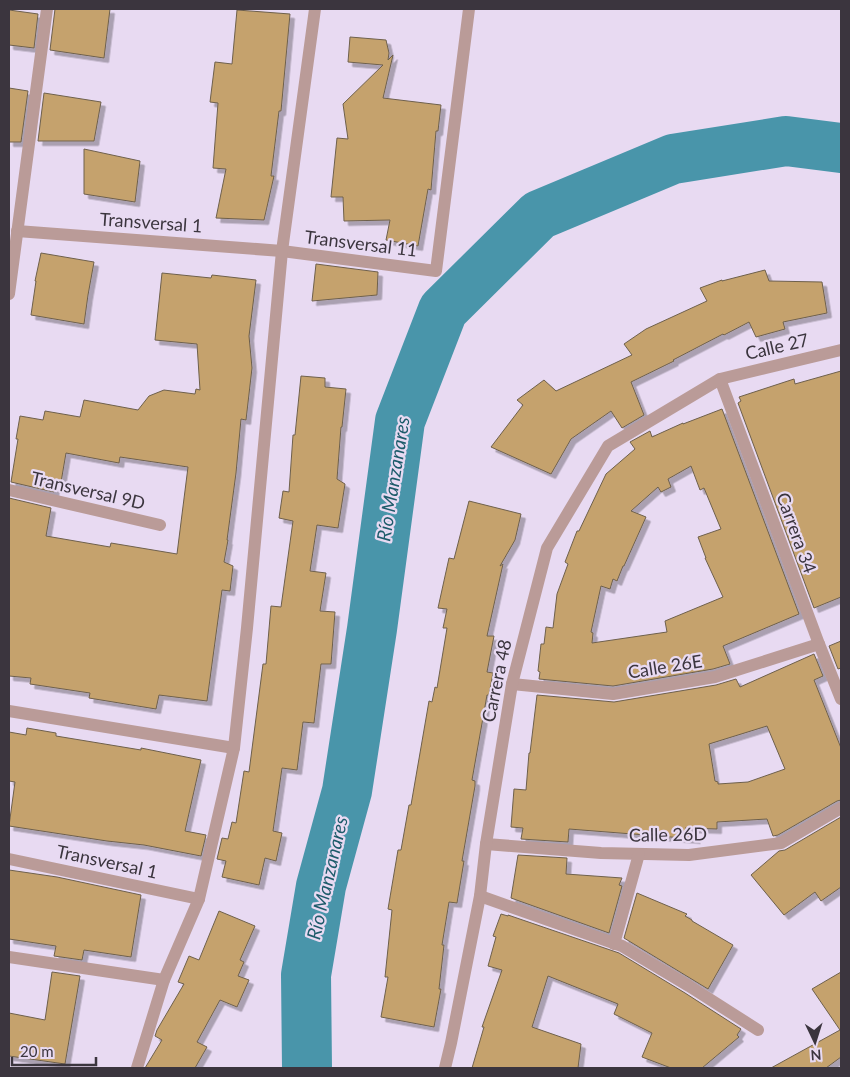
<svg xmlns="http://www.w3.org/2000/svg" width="850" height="1077" font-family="Lato,sans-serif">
	<defs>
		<filter id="shadow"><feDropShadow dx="4.5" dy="4.5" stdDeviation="0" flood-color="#0004"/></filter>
	</defs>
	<rect width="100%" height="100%" fill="#e8daf2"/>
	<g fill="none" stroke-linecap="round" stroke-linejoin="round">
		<path stroke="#4995aa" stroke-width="50" d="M307 1068 306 975 321 886 347 791 372 629 400 421 443 310 539 215 673 159 786 141 841 148"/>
	</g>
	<g fill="#c5a26d" stroke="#6e604c" fill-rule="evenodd" filter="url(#shadow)">
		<path d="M55 9H110L104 58 50 50Z"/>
		<path d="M9 10 38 14 34 48 9 45Z"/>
		<path d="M237 10 290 14 281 111H279L271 176H274L264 220 216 218 226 169 213 168 218 103 210 102 215 62 232 64Z"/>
		<path d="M350 37 386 40 389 53 388 60 393 55 383 98 441 105 438 131H436L431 190 428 189 418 246 386 240 390 220 344 221 343 197H331L337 138 348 139 343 104 383 65 348 62Z"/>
		<path d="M9 88 28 91 21 142H9Z"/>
		<path d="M44 93 101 102 94 141H38Z"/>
		<path d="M84 149 140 161 135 202 84 194Z"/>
		<path d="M41 253 94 262 88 295 84 324 31 315 36 281H35Z"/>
		<path d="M316 264 378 272 377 295 312 301Z"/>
		<path d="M765 270 769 281 822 282 827 313 783 322 785 329 756 337 749 322 724 335 723 334 673 360 674 361 631 382 644 415 622 428 611 411 571 439 551 474 491 447 523 405 517 400 544 380 556 391 632 355 624 344 646 329 707 301 700 288 722 280V281Z"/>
		<path d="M162 273 211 278 212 275 256 280 249 336 252 368 246 420 241 419 236 473 227 540H228L224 562 233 566 230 591 222 590 207 701 159 695 156 709 89 698 90 693 30 684 31 678 9 676V498L51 508 46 536 110 547 111 543 177 554 188 467 120 457 119 463 66 453 60 488 55 487 54 492 11 482 18 439H16L20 416 43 420 45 411 80 417 84 400 138 410 149 396 164 390 195 394 196 389 200 390 197 344 155 340Z"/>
		<path d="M841 371V597L814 608 738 403 741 401 739 397 794 379 795 384Z"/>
		<path d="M301 376 325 378V387L346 389 342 427H341L337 479 345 484 338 528 317 525 310 571 326 573 320 611 335 612 331 664H321L314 723 303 722 297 770 282 768 273 831 282 833 276 861 265 858 259 885 222 877 226 861 217 859 222 838 228 839 232 822 236 823 244 771 249 772 263 664H266L271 606 281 607 293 521 279 518 283 491 289 492 293 435H295Z"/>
		<path d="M722 409 799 614 723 646 730 664 713 669 613 686 539 679 540 672 538 671 541 644H544L546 627 553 628 557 594 568 564 565 562 577 531H579L606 474 635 449 630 442 650 431 652 437 683 423V424ZM691 466 700 490 704 488 721 529 698 537 706 558H705L723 597 665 621 667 632 592 643 593 633 591 632 601 586 610 589 613 579 617 581 623 566H624L646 517 631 511 658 487 661 492 671 487 668 479Z"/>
		<path d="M469 501 521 514 515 540 500 566 503 564 487 636H494L487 672 493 673 489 695H487L472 780 475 781V786L462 861H464L457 903 449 902 442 945H444L439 989H441L434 1027 381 1017 388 977H385L392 910 388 909 398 850H401L409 805H411L429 701 432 702 435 687 437 688 447 628H443L447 609 438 608 449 558 454 559Z"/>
		<path d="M841 641V668L838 669 829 646Z"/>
		<path d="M814 654 823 676 814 680 841 748V800L837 801 778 835 773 836 767 819 717 822V829L685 828 696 839 569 829 568 842 521 839 523 828 511 827 514 789 526 790 529 753H530L537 695 614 702 716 685 736 679 740 687ZM767 726 785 769 748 782 718 784V782L715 781 709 744Z"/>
		<path d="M27 728 56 733V736L141 750V748L201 760 185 831 206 835 201 856 144 845 107 841 9 826 15 782 9 781V732L26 735Z"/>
		<path d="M841 817V887L821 901 815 892 784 915 751 875 779 851 785 850Z"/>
		<path d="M518 855 567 858 566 874 622 878 619 885 622 886 609 933 511 898Z"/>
		<path d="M9 870 57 877 141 895 131 957 84 950 82 960 54 956 56 946 9 939Z"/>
		<path d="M637 893 687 914 685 916 692 920V921L733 945 708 989 624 938Z"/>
		<path d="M219 911 255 926 240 960 244 962 238 976 249 980 237 1007 220 1000 197 1042 207 1047 195 1068H145L162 1040 155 1036 157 1030 184 984 178 982 189 956 199 960Z"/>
		<path d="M501 914 508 916V915L619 953 685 993 741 1029 737 1035 739 1037 702 1068H671L642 1057 652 1033 614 1014 618 1004 548 976 532 1027 581 1044 578 1068H472L484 1027H482L502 970 488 966 496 937 493 936Z"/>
		<path d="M52 972 80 976 65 1064 9 1056V1013L45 1020Z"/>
		<path d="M841 972V1057L826 1068H771L840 1030 812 989Z"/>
	</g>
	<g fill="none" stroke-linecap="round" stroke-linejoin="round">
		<g stroke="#ba9b98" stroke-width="12">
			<path d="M17 231 282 251 436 271 469 9"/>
			<path d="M9 294 47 9"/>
			<path d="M720 379 819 644 841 699"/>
			<path d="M9 490 160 525"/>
			<path d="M512 684 613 694 715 677 819 644"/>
			<path d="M9 711 234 748"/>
			<path d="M486 844 601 853 689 855 781 843 841 808"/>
			<path d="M9 859 199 899"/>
			<path d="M480 896 622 946 689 986 758 1030"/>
			<path d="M614 944 639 854"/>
			<path d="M9 957 164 980"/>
			<path d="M137 1068 164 980 199 899 234 748 247 628 282 251 315 9"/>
			<path d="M445 1068 451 1043 480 896 486 844 512 684 547 548 608 446 720 379 841 350"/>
		</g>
	</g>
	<g text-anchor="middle" stroke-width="4.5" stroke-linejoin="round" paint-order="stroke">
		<g font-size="18" fill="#3b353e" stroke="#e8daf2">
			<text transform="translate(151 223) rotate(4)" y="6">Transversal 1</text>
			<text transform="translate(361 244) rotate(7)" y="6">Transversal 11</text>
			<text transform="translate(777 347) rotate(-13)" y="6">Calle 27</text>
			<text transform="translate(88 491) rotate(13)" y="6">Transversal 9D</text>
			<text transform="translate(796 533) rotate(70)" y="6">Carrera 34</text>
			<text transform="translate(665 667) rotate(-9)" y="6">Calle 26E</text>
			<text transform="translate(497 681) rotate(-78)" y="6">Carrera 48</text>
			<text transform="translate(668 835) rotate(-1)" y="6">Calle 26D</text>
			<text transform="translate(107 862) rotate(12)" y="6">Transversal 1</text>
		</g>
		<g font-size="19" font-style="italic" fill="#1d5b6a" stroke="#e8daf2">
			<text transform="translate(393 479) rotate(-81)" y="7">Río Manzanares</text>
			<text transform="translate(327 878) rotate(-77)" y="7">Río Manzanares</text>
		</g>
	</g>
	<rect width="850" height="1077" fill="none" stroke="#3b353e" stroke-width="20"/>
	<g transform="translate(815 1042) rotate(176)" stroke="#e8daf2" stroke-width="4" paint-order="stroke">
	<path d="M0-4L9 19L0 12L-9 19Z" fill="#3b353e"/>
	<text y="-8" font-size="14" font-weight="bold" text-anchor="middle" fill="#3b353e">N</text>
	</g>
	<path d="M12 1057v8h84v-8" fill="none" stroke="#3b353e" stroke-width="2.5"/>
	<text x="20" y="1057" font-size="15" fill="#3b353e" stroke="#e8daf2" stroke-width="4" paint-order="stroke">20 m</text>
</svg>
